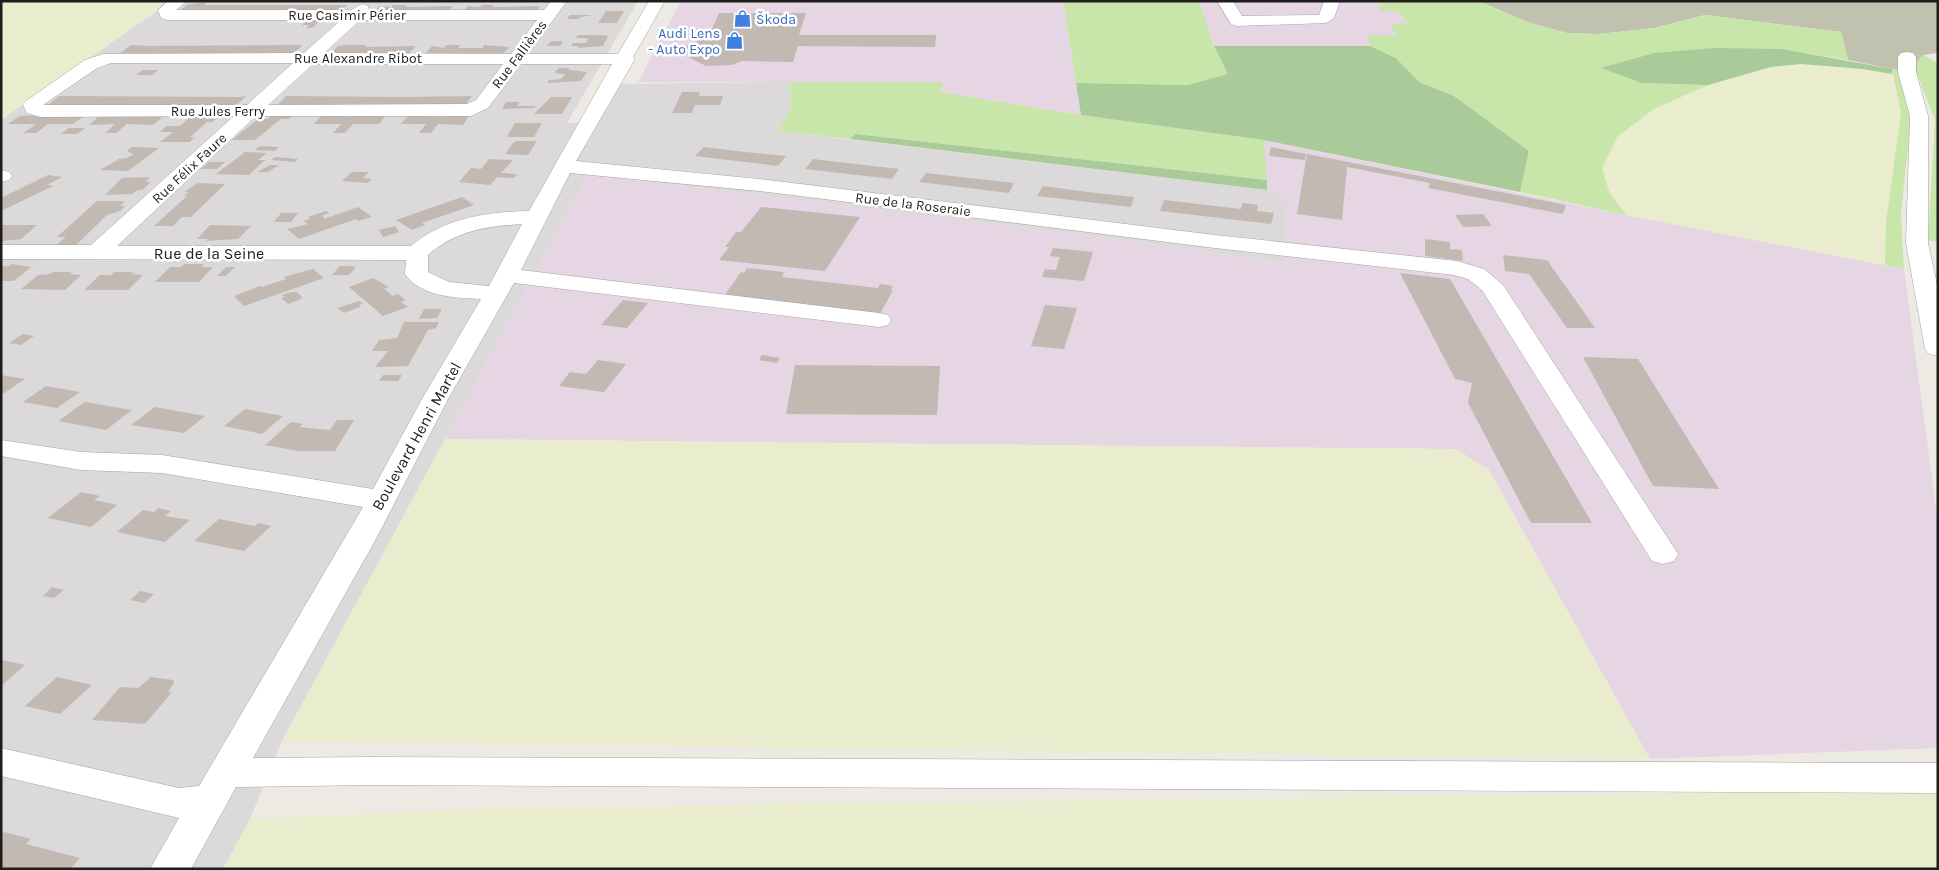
<svg xmlns="http://www.w3.org/2000/svg" width="1939" height="870" font-family="Karla,sans-serif">
	<rect width="100%" height="100%" fill="#edeae3"/>
	<path fill="#dbd9d9" d="M171 1H638L567 123H589L612 84 790 82 791 109 778 131 1267 190 1286 202 1284 263 1129 241 588 174 282 741 250 819 223 869H1V120Z"/>
	<g fill="#e6d5e3">
		<path d="M681 1H1063L1081 115 941 92 943 82H638Z"/>
		<path d="M1199 1H1378L1381 6H1378L1397 11 1407 24 1391 25 1397 35H1369L1370 46H1214Z"/>
		<path d="M1264 140 1605 211 1904 269 1938 523V748L1650 759 1489 470 1456 449 445 439 588 174 1129 241 1283 263 1286 202 1267 190Z"/>
	</g>
	<path fill="#c1c1af" d="M1479 1H1938V53L1923 55 1917 62V74L1848 60 1841 32 1705 15 1654 28 1599 34 1567 33 1527 22Z"/>
	<g fill="#eaecce">
		<path d="M1 1H171L1 120Z"/>
		<path d="M1801 64 1862 69 1892 74 1901 113 1887 222 1885 265 1626 215 1609 191 1602 167 1617 137 1654 109 1708 85 1771 67Z"/>
		<path d="M445 439 1456 449 1489 470 1650 759 282 741Z"/>
		<path d="M1938 790V869H224L250 819 498 808Z"/>
	</g>
	<g fill="#c8e6aa">
		<path d="M1063 1H1199L1214 46 1229 74 1188 85 1076 83Z"/>
		<path d="M1378 1H1479L1527 22 1567 33 1599 34 1654 28 1705 15 1841 32 1848 60 1782 49 1642 83 1708 85 1654 109 1617 137 1602 168 1609 191 1626 215 1520 192 1529 151 1454 96 1419 82 1396 58 1370 46 1368 35H1396L1390 24 1407 23 1397 11H1381L1377 7 1381 6Z"/>
		<path d="M1923 55 1938 63V242L1928 240 1935 120 1917 74V61Z"/>
		<path d="M1892 69 1898 70 1909 113V136L1901 214 1904 269 1885 265 1886 222 1901 113Z"/>
		<path d="M790 82H943L941 92 1081 115 1264 140 1267 180 855 134 850 139 778 131 791 109Z"/>
	</g>
	<g fill="#a8cb99">
		<path d="M1214 46H1370L1396 58 1419 82 1454 96 1529 151 1520 192 1264 140 1081 115 1076 83 1188 85 1228 74Z"/>
		<path d="M1714 48 1782 49 1892 69V74L1862 69 1801 64 1771 67 1708 85 1642 83 1601 68 1654 53Z"/>
		<path d="M855 134 1267 180V190L850 139Z"/>
	</g>
	<g fill="#c2b9b2">
		<path d="M198 3H207L204 5H347L340 12H178L187 5Z"/>
		<path d="M393 5H407L405 7 453 6 447 12H374L380 6 391 7Z"/>
		<path d="M482 5H494L492 7 540 6 536 12H463L468 6 480 7Z"/>
		<path d="M606 11H624L617 23H598Z"/>
		<path d="M719 13H806L799 35H936L935 47 798 46 793 62 742 61 732 65 706 66 690 58 691 55 684 52 686 46 709 36Z"/>
		<path d="M570 15H593L580 17 578 19H567Z"/>
		<path d="M307 20H314L320 21 312 28H306L309 25H302Z"/>
		<path d="M578 35H600L608 36 603 46 577 48 579 46H571L573 43H586L588 38H576Z"/>
		<path d="M551 41H563L560 46H547Z"/>
		<path d="M131 45 148 46 303 45 294 53H120Z"/>
		<path d="M346 45H367L364 47 416 46 409 53H331L338 46Z"/>
		<path d="M446 45H460L458 48H483L484 45 510 47 503 53H426L432 46 444 48Z"/>
		<path d="M559 68H570L568 70 587 72 581 81 547 83 549 80 561 79 565 74 554 73Z"/>
		<path d="M143 70H158L152 75H136Z"/>
		<path d="M682 92H700L699 96H723L720 105H695L692 113H672Z"/>
		<path d="M59 96 240 97 246 96 236 106H47Z"/>
		<path d="M286 96 402 97 472 96 465 105 276 106Z"/>
		<path d="M551 97H572L562 114H534Z"/>
		<path d="M506 102H520L517 106H536L534 108 502 109Z"/>
		<path d="M43 115 84 116 73 124H48L36 133H23L36 124H8L20 116Z"/>
		<path d="M142 115 162 117 153 125 127 124 116 133H105L115 124 89 125 99 116Z"/>
		<path d="M271 115H293L289 119H281L255 140H232L258 119H268Z"/>
		<path d="M334 115H346L344 117 364 115 385 116 379 124H353L345 133H333L341 124H314L321 116Z"/>
		<path d="M420 115H431L430 117H448L449 115 469 116 463 125 438 124 431 133H419L426 124H401L408 116Z"/>
		<path d="M190 117H219L212 122H207L190 137 194 138 190 142H160L173 132H160L163 129 167 126H180Z"/>
		<path d="M515 123H542L534 137H507Z"/>
		<path d="M69 128H85L77 134H61Z"/>
		<path d="M515 141H537L528 155 505 154Z"/>
		<path d="M260 146 279 147 275 151 255 150Z"/>
		<path d="M132 147 159 148 128 171 100 170 119 159 127 158 134 154 127 151Z"/>
		<path d="M704 147 745 152 786 156 778 166 695 156Z"/>
		<path d="M1271 147 1306 154 1305 160 1269 156Z"/>
		<path d="M245 152 267 153 258 160H265L249 175 216 174Z"/>
		<path d="M1307 154 1348 162 1566 205 1563 214 1428 188 1430 183 1347 167 1342 220 1297 214Z"/>
		<path d="M275 157 288 158 298 159 295 162 271 160Z"/>
		<path d="M489 159 513 160 501 173 517 174 514 178 497 177 490 185 459 182 471 168 481 169Z"/>
		<path d="M813 159 855 164 899 169 892 179 805 169Z"/>
		<path d="M209 162H225L217 169H201Z"/>
		<path d="M270 165H279L268 172H257Z"/>
		<path d="M352 172H369L363 178 372 179 368 183 342 181Z"/>
		<path d="M926 173 1014 183 1009 193 919 182Z"/>
		<path d="M48 175 62 177 47 185 53 186 1 211V198Z"/>
		<path d="M150 177 146 182H151L142 190H137L132 194 105 195 122 178Z"/>
		<path d="M198 183 225 184 191 217H182L173 226H154L187 196H184L189 192H184Z"/>
		<path d="M1043 186 1088 192 1134 197 1131 207 1037 196Z"/>
		<path d="M462 197 474 205 422 223 425 225 412 230 396 220Z"/>
		<path d="M1164 200 1241 209 1243 203 1258 205 1257 211 1274 213 1271 224 1160 211Z"/>
		<path d="M97 201H125L120 206H125L120 211 107 215 75 246H55L66 237H57Z"/>
		<path d="M358 207 372 217 358 221 356 219 299 239 287 229 308 224 304 221 310 219 308 217 326 211 329 213 323 215 324 219Z"/>
		<path d="M761 207 860 217 825 271 719 260 729 247H725L736 232H741Z"/>
		<path d="M281 213H298L291 222H274Z"/>
		<path d="M1483 214 1492 226 1463 227 1455 215Z"/>
		<path d="M1 225H37L21 239 1 241Z"/>
		<path d="M210 225 251 226 238 239 206 241 208 239H197Z"/>
		<path d="M395 226 399 232 383 237 379 230Z"/>
		<path d="M1425 239 1450 242V249L1462 250 1463 261 1425 256Z"/>
		<path d="M1053 248 1093 252 1084 281 1042 277 1045 269 1056 270 1060 257 1050 256Z"/>
		<path d="M1503 255 1547 260 1595 328H1567L1529 274 1505 271Z"/>
		<path d="M12 264 31 267 14 281H1V266H9Z"/>
		<path d="M184 264H204L201 267H213L199 282H155L170 267H181Z"/>
		<path d="M340 266H348L356 267 349 275H332Z"/>
		<path d="M226 267H235L226 276H217Z"/>
		<path d="M747 268 784 272 782 277 878 288 880 284 893 286 891 289 893 290 880 314 724 296 741 272 744 273Z"/>
		<path d="M313 269 324 278 244 306 234 296 260 286 262 287 286 279 284 277 291 275Z"/>
		<path d="M53 272H72L69 274 81 275 65 290 21 289 38 275 50 274Z"/>
		<path d="M114 272H134L131 274 143 275 128 290H84L100 275H111Z"/>
		<path d="M1400 273 1450 279 1592 523H1531L1468 403 1472 383 1455 379Z"/>
		<path d="M373 278 389 287 384 289 393 296 398 294 406 300 401 302 408 307 383 316 349 287Z"/>
		<path d="M291 292H297L303 298 288 304 281 298 284 297 282 295Z"/>
		<path d="M623 300 648 303 627 328 601 325Z"/>
		<path d="M360 301 363 304 359 305 360 307 344 313 337 308Z"/>
		<path d="M1045 305 1077 308 1064 349 1031 346Z"/>
		<path d="M424 309H442L437 318 419 319Z"/>
		<path d="M404 322H439L436 328 428 330 408 366 375 367 388 351H372L379 340 397 338Z"/>
		<path d="M23 334 34 336 21 345 9 343Z"/>
		<path d="M762 355 780 358 777 363 759 360Z"/>
		<path d="M1583 357 1638 359 1719 489 1653 486Z"/>
		<path d="M598 360 626 364 604 392 559 386 570 372 586 374Z"/>
		<path d="M795 365 940 366 937 415 786 414Z"/>
		<path d="M1 375 25 379 1 395Z"/>
		<path d="M383 375H402L398 381H379Z"/>
		<path d="M46 386 80 392 57 408 23 402Z"/>
		<path d="M85 402 132 410 106 430 58 421Z"/>
		<path d="M155 407 205 416 184 433 131 425Z"/>
		<path d="M245 409 283 416 262 434 224 426Z"/>
		<path d="M337 420H354L335 451H298L265 445 291 422 303 424 299 427 330 430Z"/>
		<path d="M81 492 100 496 94 500 117 505 91 527 48 518Z"/>
		<path d="M158 508 171 511 165 516 190 520 165 542 117 532 143 510 154 512Z"/>
		<path d="M219 519 255 526 258 523 271 526 244 551 194 541Z"/>
		<path d="M52 587 64 590 54 598 43 596Z"/>
		<path d="M140 591 154 594 144 603 130 600Z"/>
		<path d="M1 660 25 665 1 686Z"/>
		<path d="M57 677 92 685 60 714 25 706Z"/>
		<path d="M151 677 173 680 174 683 168 692H172L145 724 92 720 120 687 138 688Z"/>
		<path d="M4 832 31 839 26 844 80 858 70 869H1V835Z"/>
	</g>
	<g fill="none" stroke-linecap="round" stroke-linejoin="round">
		<defs>
			<g id="minor">
				<path d="M168 1H187L176 10H351L362 4 368 6 369 10H544L551 1H567L528 54H618L649 1H665L633 57 635 59 576 161 768 180 1215 235 1457 261 1484 269 1503 285 1678 554 1674 561 1663 564 1652 561 1482 290 1468 279 1454 275 1215 248 768 192 570 173 521 270 879 313 888 315 891 320 888 325 879 327 514 283 448 399 377 537 253 758 372 757 1938 763V793L372 785 236 787 191 869H150L179 818 1 776V748L179 788 199 786 363 507 162 473 81 470 1 456V440L81 452 162 455 373 489 422 399 481 299C457 298 421 297 405 274L406 260 1 259V245H91L234 116 40 117 27 113 23 105 26 101 85 60 103 54 304 53 341 20H167L161 18 158 10ZM360 20H537L511 54 324 53ZM111 63H293L247 105H43L97 68ZM313 64H503L476 100 467 104 268 105ZM521 64H612L529 211C487 212 444 218 411 246H117L256 116H471L488 108ZM522 224 489 286 449 282 428 272V255C455 231 487 226 522 224Z"/>
				<path d="M1217 1H1233L1242 16 1316 15H1319L1324 1H1340L1334 18 1326 23 1237 26 1231 24Z"/>
				<path d="M1907 52 1913 53 1916 57V72L1928 116V243L1938 289V356L1929 354 1925 349 1906 243 1910 116 1898 72V57L1901 53Z"/>
				<path d="M1 170 9 172 12 176 9 180 1 182Z"/>
			</g>
		</defs>
		<use href="#minor" stroke="#a4a4a4" stroke-width="1"/>
		<use href="#minor" fill="#fff" fill-rule="evenodd"/>
	</g>
	<defs>
		<symbol id="shop-bare" viewBox="-9 -9 18 18"><path d="M-5-2.5h2.3a2.7 3.5 0 0 1 5.4 0H5L5.5 6h-11ZM-1.5-2.5h3a1.5 2.3 0 0 0-3 0Z" fill="#3f7fe0" stroke="#fff" stroke-width="2.5" paint-order="stroke"/></symbol>
	</defs>
	<g fill-rule="evenodd">
		<use href="#shop-bare" x="730" y="6" width="25" height="25"/>
		<use href="#shop-bare" x="722" y="28" width="25" height="25"/>
	</g>
	<g text-anchor="middle" stroke-width="5" stroke-linejoin="round" paint-order="stroke">
		<g font-size="14" fill="#1d1d1d" stroke="#fff">
			<text x="347" y="20">Rue Casimir Périer</text>
			<text transform="translate(519 54) rotate(-53)" y="5">Rue Fallières</text>
			<text x="358" y="63">Rue Alexandre Ribot</text>
			<text x="218" y="116">Rue Jules Ferry</text>
			<text transform="translate(189 168) rotate(-43)" y="5">Rue Félix Faure</text>
			<text transform="translate(913 204) rotate(7)" y="5">Rue de la Roseraie</text>
		</g>
		<g font-size="14" fill="#366cbe" stroke="#fff" text-anchor="start">
			<text x="756" y="24">Škoda</text>
			<text x="720" y="38" text-anchor="end">Audi Lens<tspan x="720" dy="16">- Auto Expo</tspan></text>
		</g>
		<g font-size="16" fill="#1d1d1d" stroke="#fff">
			<text x="209" y="259">Rue de la Seine</text>
			<text transform="translate(416 436) rotate(-61)" y="6">Boulevard Henri Martel</text>
		</g>
	</g>
	<rect width="1939" height="870" fill="none" stroke="#1d1d1d" stroke-width="5"/>
</svg>
